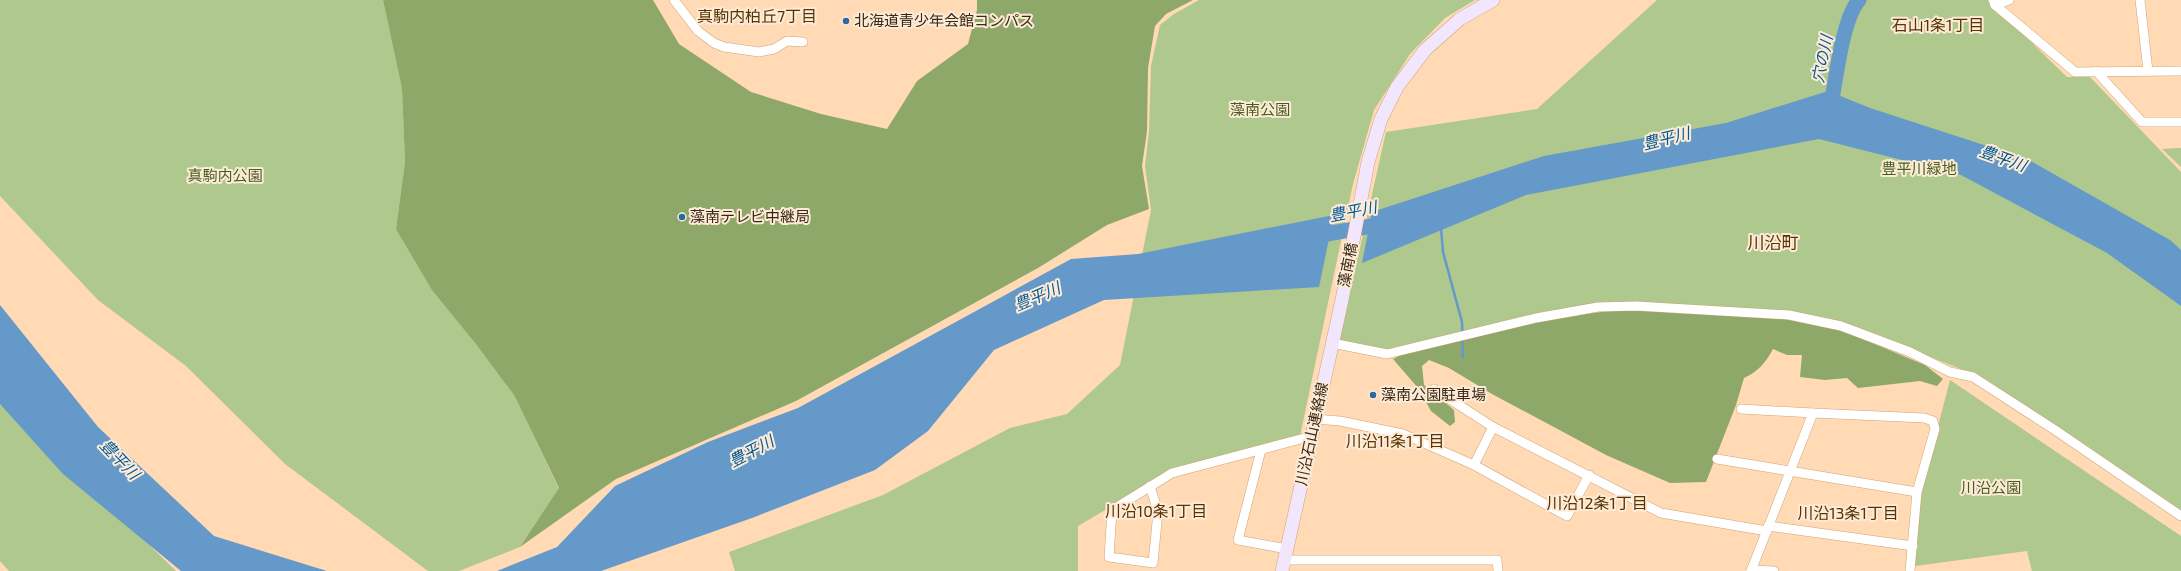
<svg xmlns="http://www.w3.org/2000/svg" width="2181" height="571" font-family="'Exo 2','Noto Sans JP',sans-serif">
	<rect width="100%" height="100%" fill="#ffdab4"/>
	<g fill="#aec88d">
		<path d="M0 0H383L402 89 405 162 396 229 514 395 559 489 520 547 459 571H428L285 464 186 366 98 300 0 196Z"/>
		<path d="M1199 0H1475L1445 18 1410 54 1374 110 1353 184 1300 436 1208 461 1122 500 1078 526V571H735L729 552 883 495 1010 428 1067 414 1120 365 1151 210 1145 166 1149 132 1151 66 1160 25 1174 14Z"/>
		<path d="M1657 0H1988L2067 77H2090L2181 172V511L1980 377 1857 327 1793 313 1631 302 1389 351 1339 342 1386 132 1537 109Z"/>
		<path d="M2181 148V167L2162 149Z"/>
		<path d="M1950 380 2181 536V571H2032L2027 551 1915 566 1921 492Z"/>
		<path d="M0 399 176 571H9L0 561Z"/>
	</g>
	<g fill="#8ea86a">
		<path d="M383 0H653L679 44 751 92 821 114 887 129 917 81 968 44 977 10V0H1193L1166 14 1155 26 1148 68 1147 131 1142 166 1149 209 1107 225 1038 268 796 401 616 479 520 547 559 488 514 395 476 344 432 290 396 229 405 162 402 89Z"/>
		<path d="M1635 309 1783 318 1841 330 1925 365 1943 379 1937 386 1920 381 1858 388 1847 378 1825 380 1800 377 1802 355H1787L1773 349C1766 362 1758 372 1744 378L1736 405 1706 482 1670 483 1606 455 1492 394 1449 368 1429 360 1422 366 1424 385 1454 410 1455 422 1450 426 1431 411 1418 388 1393 359 1403 354C1480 337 1557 313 1635 309Z"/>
	</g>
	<g fill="#6599ca">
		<path d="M1828 91 1870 108 2027 159 2170 240 2181 250V306L2107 253 1961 175 1819 139 1526 195 1362 263 1372 212 1544 156 1726 123Z"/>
		<path d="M1334 215 1319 287 1104 300 994 350 928 431 875 470 752 518 601 571H497L557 547 615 486 708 442 798 408 1071 259 1138 254Z"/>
		<path d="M0 305 98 427 214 536 327 571H181L63 474 0 404Z"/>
	</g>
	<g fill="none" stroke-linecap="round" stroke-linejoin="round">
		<path stroke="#6599ca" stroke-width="2.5" d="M1441 228 1443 252 1462 322 1463 357"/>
		<g stroke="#6599ca" stroke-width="15">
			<path d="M1830 112C1835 85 1842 19 1859 0"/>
			<path d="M1310 237 1388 223"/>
		</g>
		<defs>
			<g id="street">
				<path d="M674 0 698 31 714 43 724 47 759 52 774 49 787 41 803 42"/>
				<path d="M1993 0 1995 5 2075 72 2181 71"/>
				<path d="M2140 0 2148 71"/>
				<path d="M1995 5 2009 0"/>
				<path d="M2096 71 2142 122H2181"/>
				<path d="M1332 343 1387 354 1536 318 1598 307 1636 306 1789 315 1841 326 1910 352 1950 372 1973 377 2055 430 2181 516"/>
				<path d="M1434 389 1493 427 1661 513 1767 531"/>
				<path d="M1741 409 1813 413"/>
				<path d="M1315 419 1340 421 1403 434 1474 465 1567 516 1589 475"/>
				<path d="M1261 450 1238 540 1287 549"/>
				<path d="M1717 459 1917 492"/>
				<path d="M1474 465 1493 427"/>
				<path d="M1150 486 1158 512 1153 563 1109 557 1112 510 1172 473 1312 436"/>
				<path d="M1768 526 1913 546"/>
				<path d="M1284 560H1497L1498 571"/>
				<path d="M1751 570 1774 571"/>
				<path d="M1751 571 1813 413 1924 418 1933 421 1935 429 1917 492 1910 571"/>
			</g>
			<path id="secondary" d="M1282 571 1342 300 1368 162 1381 119 1397 87 1425 50 1460 19 1493 0"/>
		</defs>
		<use href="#street" stroke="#cfa376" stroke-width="10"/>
		<use href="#secondary" stroke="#cfa376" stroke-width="14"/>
		<use href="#street" stroke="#fff" stroke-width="9"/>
		<use href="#secondary" stroke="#f1e6fc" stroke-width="13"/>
	</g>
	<g fill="#2a6aa1" stroke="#fdebd8" stroke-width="1.5">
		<circle cx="846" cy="21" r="4"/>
		<circle cx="682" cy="217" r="4"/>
		<circle cx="1373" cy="395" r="4"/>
	</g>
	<g text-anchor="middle" stroke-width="4" stroke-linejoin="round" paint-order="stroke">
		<g font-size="15" fill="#392815" stroke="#fdebd8" text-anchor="start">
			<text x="854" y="26">北海道青少年会館コンパス</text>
			<text x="690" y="222">藻南テレビ中継局</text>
			<text x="1381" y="400">藻南公園駐車場</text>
		</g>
		<g font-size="15" fill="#465f1c" stroke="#fdebd8">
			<text x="1260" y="115">藻南公園</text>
			<text x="1919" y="174">豊平川緑地</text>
			<text x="225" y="181">真駒内公園</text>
			<text x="1991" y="493">川沿公園</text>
		</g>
		<g font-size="15" fill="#392815" stroke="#fdebd8">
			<text transform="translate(1348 265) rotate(-79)" y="5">藻南橋</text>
			<text transform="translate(1312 434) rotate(-78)" y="5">川沿石山連絡線</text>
		</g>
		<g font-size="16" fill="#593400" stroke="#fdebd8">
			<text x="757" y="22">真駒内柏丘7丁目</text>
			<text x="1938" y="31">石山1条1丁目</text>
			<text x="1395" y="447">川沿11条1丁目</text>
			<text x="1597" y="509">川沿12条1丁目</text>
			<text x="1156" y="517">川沿10条1丁目</text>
			<text x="1848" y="519">川沿13条1丁目</text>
		</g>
		<g font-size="16" font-style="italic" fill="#005995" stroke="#fdebd8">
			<text transform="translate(1822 59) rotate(-79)" y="6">穴の川</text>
			<text transform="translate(1666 138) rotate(-14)" y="6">豊平川</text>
			<text transform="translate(2003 158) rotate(20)" y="6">豊平川</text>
			<text transform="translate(1353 211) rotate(-11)" y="6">豊平川</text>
			<text transform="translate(1037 296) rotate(-23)" y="6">豊平川</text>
			<text transform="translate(751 451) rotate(-28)" y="6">豊平川</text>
			<text transform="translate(120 459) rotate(46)" y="6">豊平川</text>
		</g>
		<g font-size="17" fill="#593400" stroke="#fdebd8">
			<text x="1773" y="249">川沿町</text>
		</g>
	</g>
</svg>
